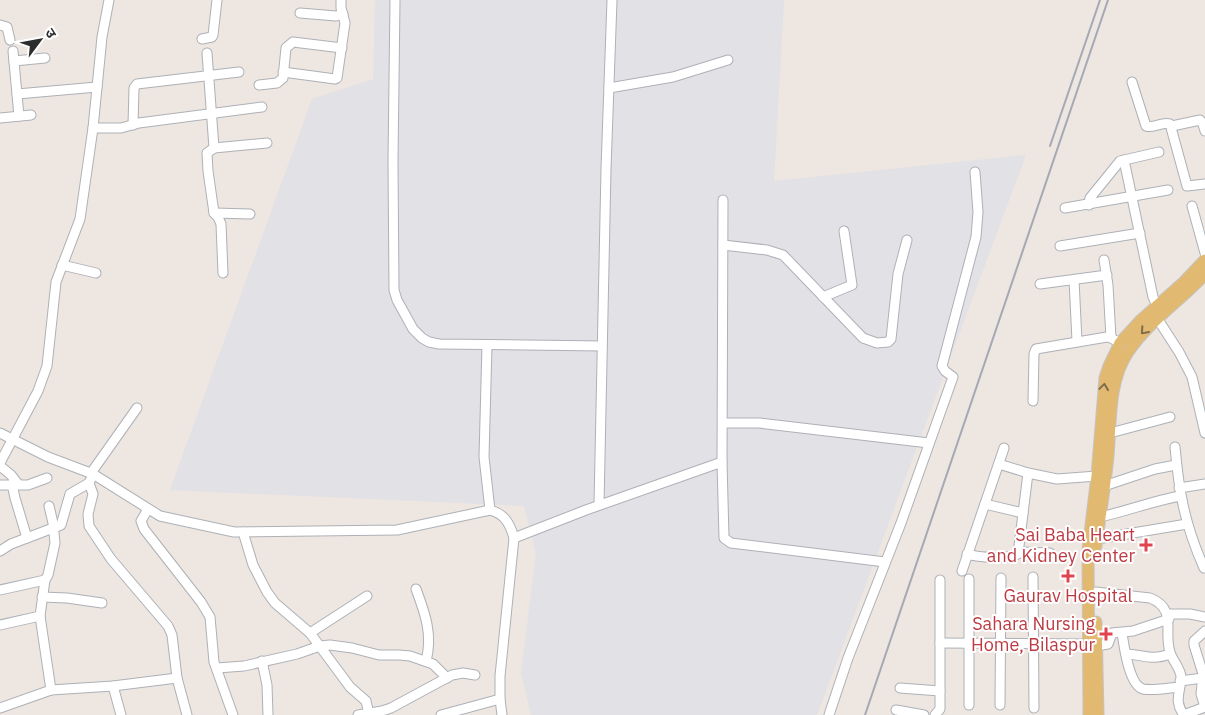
<svg xmlns="http://www.w3.org/2000/svg" width="1205" height="715" font-family="'IBM Plex Sans','Noto Sans Devanagari',sans-serif">
	<rect width="100%" height="100%" fill="#ede6e1"/>
	<path fill="#e1e1e6" d="M375 0H784L774 181 1026 155 817 715H531L521 673 536 554 524 506 170 490 312 99 373 79Z"/>
	<g fill="none" stroke-linecap="round" stroke-linejoin="round">
		<defs>
			<g id="minor">
				<path d="M395 0 393 161 394 290 397 300 413 329 422 338 429 342 439 344 602 346"/>
				<path d="M300 13 336 16 343 14"/>
				<path d="M0 25 7 27 10 40"/>
				<path d="M202 39 212 37 213 35 217 0"/>
				<path d="M13 51 19 116"/>
				<path d="M207 53 214 148 207 153 208 171 214 213 218 217 221 224 223 273"/>
				<path d="M14 61 45 58"/>
				<path d="M283 72 335 79 337 78 345 23 341 8V0"/>
				<path d="M1132 82 1146 126C1154 129 1162 121 1170 124L1187 186 1205 184"/>
				<path d="M259 85 277 83 283 78 286 48 293 42 342 48"/>
				<path d="M609 88 673 77 728 60"/>
				<path d="M17 94 97 87"/>
				<path d="M0 118 31 115"/>
				<path d="M133 125 134 88 137 84 239 72"/>
				<path d="M1172 126 1200 120 1203 124 1205 131"/>
				<path d="M93 128H121L139 123 262 107"/>
				<path d="M214 148 267 143"/>
				<path d="M1124 160 1153 297 1157 306"/>
				<path d="M723 200 722 462 724 538 731 543 885 562"/>
				<path d="M1089 205 1090 198 1120 161 1159 152"/>
				<path d="M1192 206 1205 253"/>
				<path d="M1065 208 1168 190"/>
				<path d="M214 213 250 214"/>
				<path d="M723 245 767 250 783 255 863 338 877 343 888 342 891 339 898 274 907 240"/>
				<path d="M1060 246 1140 233"/>
				<path d="M1104 260 1108 285 1111 338"/>
				<path d="M62 265 96 273"/>
				<path d="M1074 280 1077 341"/>
				<path d="M1040 284 1107 275"/>
				<path d="M823 297 852 285 844 231"/>
				<path d="M1157 318 1179 352 1192 377 1205 433"/>
				<path d="M487 345 484 457 490 510"/>
				<path d="M1033 401 1034 354 1036 349 1107 337 1111 338 1120 343"/>
				<path d="M723 423H759L929 443"/>
				<path d="M0 433 48 457 93 474 160 516 234 532 397 530 490 510C505 514 510 524 514 538L500 676V699L502 715"/>
				<path d="M1110 433 1170 417"/>
				<path d="M1175 447C1179 493 1185 525 1204 568"/>
				<path d="M0 463 38 391 47 366 56 282 80 219 93 128 102 37 109 0"/>
				<path d="M999 464 1028 473 1057 479 1097 476"/>
				<path d="M0 466 11 475 18 484"/>
				<path d="M91 473 137 408"/>
				<path d="M93 474 89 483 93 494 88 514 89 526 111 559 168 626 172 635 177 678 187 715"/>
				<path d="M12 484 15 498 27 538"/>
				<path d="M0 485H28L47 478"/>
				<path d="M1104 486 1155 469 1176 465"/>
				<path d="M1179 488 1205 484"/>
				<path d="M985 504 1023 513"/>
				<path d="M599 505 606 169 612 0"/>
				<path d="M49 506 53 523 55 543 48 575 45 580 40 616 51 690"/>
				<path d="M148 509 141 521 144 529 201 602 210 617 214 662 233 715"/>
				<path d="M1100 517C1127 511 1153 501 1180 496"/>
				<path d="M243 532 253 565 267 592 275 603 310 633 350 687 366 701 369 714"/>
				<path d="M514 538 586 510 722 462"/>
				<path d="M1097 539 1187 524"/>
				<path d="M0 551 11 544 61 525 70 494 89 483"/>
				<path d="M1020 552 1050 553"/>
				<path d="M967 554C980 558 1007 559 1018 554L1028 473"/>
				<path d="M962 571 1004 448"/>
				<path d="M1033 577 1034 708"/>
				<path d="M416 589C425 613 433 635 426 661"/>
				<path d="M0 590 45 580"/>
				<path d="M1096 592 1150 598C1178 609 1163 632 1170 652 1172 660 1181 669 1181 677 1181 691 1173 701 1184 715"/>
				<path d="M42 597 67 598 102 603"/>
				<path d="M1168 614H1190L1205 617"/>
				<path d="M0 625 40 616"/>
				<path d="M1205 631 1194 641V645L1203 674 1201 694 1205 707"/>
				<path d="M310 633 367 596"/>
				<path d="M1122 633C1124 646 1129 685 1143 689 1154 691 1168 688 1179 687"/>
				<path d="M940 643 1088 644"/>
				<path d="M1096 646 1108 644 1112 633 1133 631 1169 619"/>
				<path d="M1127 654C1146 655 1150 661 1170 654"/>
				<path d="M262 661 267 685 268 715"/>
				<path d="M217 668 244 666 297 654 320 646 330 645 352 648 379 655H399L410 656 433 664 447 678"/>
				<path d="M1180 681 1203 678"/>
				<path d="M113 686 121 715"/>
				<path d="M900 688 940 691"/>
				<path d="M969 705V579"/>
				<path d="M1000 705 1001 578"/>
				<path d="M0 708 51 690 113 686 177 678"/>
				<path d="M896 710 924 715"/>
				<path d="M358 715 382 711 391 708 452 675 463 673 475 675"/>
				<path d="M441 715 500 699"/>
				<path d="M829 715 848 658 901 523 953 377 945 371 942 366 976 237 978 212 975 172"/>
				<path d="M935 715 940 709V580"/>
				<path d="M1184 715 1205 707"/>
			</g>
			<g id="major">
				<path d="M1096 546C1100 516 1105 486 1108 456 1111 422 1108 382 1128 352 1149 321 1180 301 1205 274"/>
				<path d="M1096 622 1098 715"/>
				<path d="M1089 715 1088 550 1097 476 1105 378 1109 366 1120 343 1141 320 1184 282 1205 260"/>
			</g>
		</defs>
		<use href="#minor" stroke="#adb1b7" stroke-width="11"/>
		<use href="#major" stroke="#c4c4c4" stroke-width="13"/>
		<use href="#minor" stroke="#fff" stroke-width="9"/>
		<use href="#major" stroke="#e2b971" stroke-width="11"/>
		<g stroke="#a4a9b5" stroke-width="2">
			<path d="M1050 146 1100 0"/>
			<path d="M865 715 1108 0"/>
		</g>
	</g>
	<defs><path id="oneway-chevron" d="M-2-3.5L2.5 0L-2 3.5" fill="none" stroke-width="1.6" stroke-linecap="round" stroke-linejoin="round" transform="scale(1.25)"/></defs>
	<g stroke="#7e6c4c">
		<use href="#oneway-chevron" transform="translate(1144 331) rotate(131)"/>
		<use href="#oneway-chevron" transform="translate(1104 387) rotate(-82)"/>
	</g>
	<g fill="#e0444e" stroke="#fff" stroke-width="2">
		<path d="M1143.5 537.5h5v5h5v5h-5v5h-5v-5h-5v-5h5z"/>
		<path d="M1065.5 568.5h5v5h5v5h-5v5h-5v-5h-5v-5h5z"/>
		<path d="M1103.5 626.5h5v5h5v5h-5v5h-5v-5h-5v-5h5z"/>
	</g>
	<g text-anchor="middle" stroke-width="4" stroke-linejoin="round" paint-order="stroke">
		<g font-size="18" fill="#be3a42" stroke="#fff" text-anchor="end">
			<text x="1135" y="541">Sai Baba Heart<tspan x="1135" dy="21">and Kidney Center</tspan></text>
			<text x="1068" y="602" text-anchor="middle">Gaurav Hospital</text>
			<text x="1095" y="630">Sahara Nursing<tspan x="1095" dy="21">Home, Bilaspur</tspan></text>
		</g>
	</g>
	<g transform="translate(40 40) rotate(58)" stroke="#ffffff" stroke-width="4" paint-order="stroke">
	<path d="M0-4L9 19L0 12L-9 19Z" fill="#2d2d2d"/>
	<text y="-8" font-size="14" font-weight="bold" text-anchor="middle" fill="#2d2d2d">उ</text>
	</g>
</svg>
